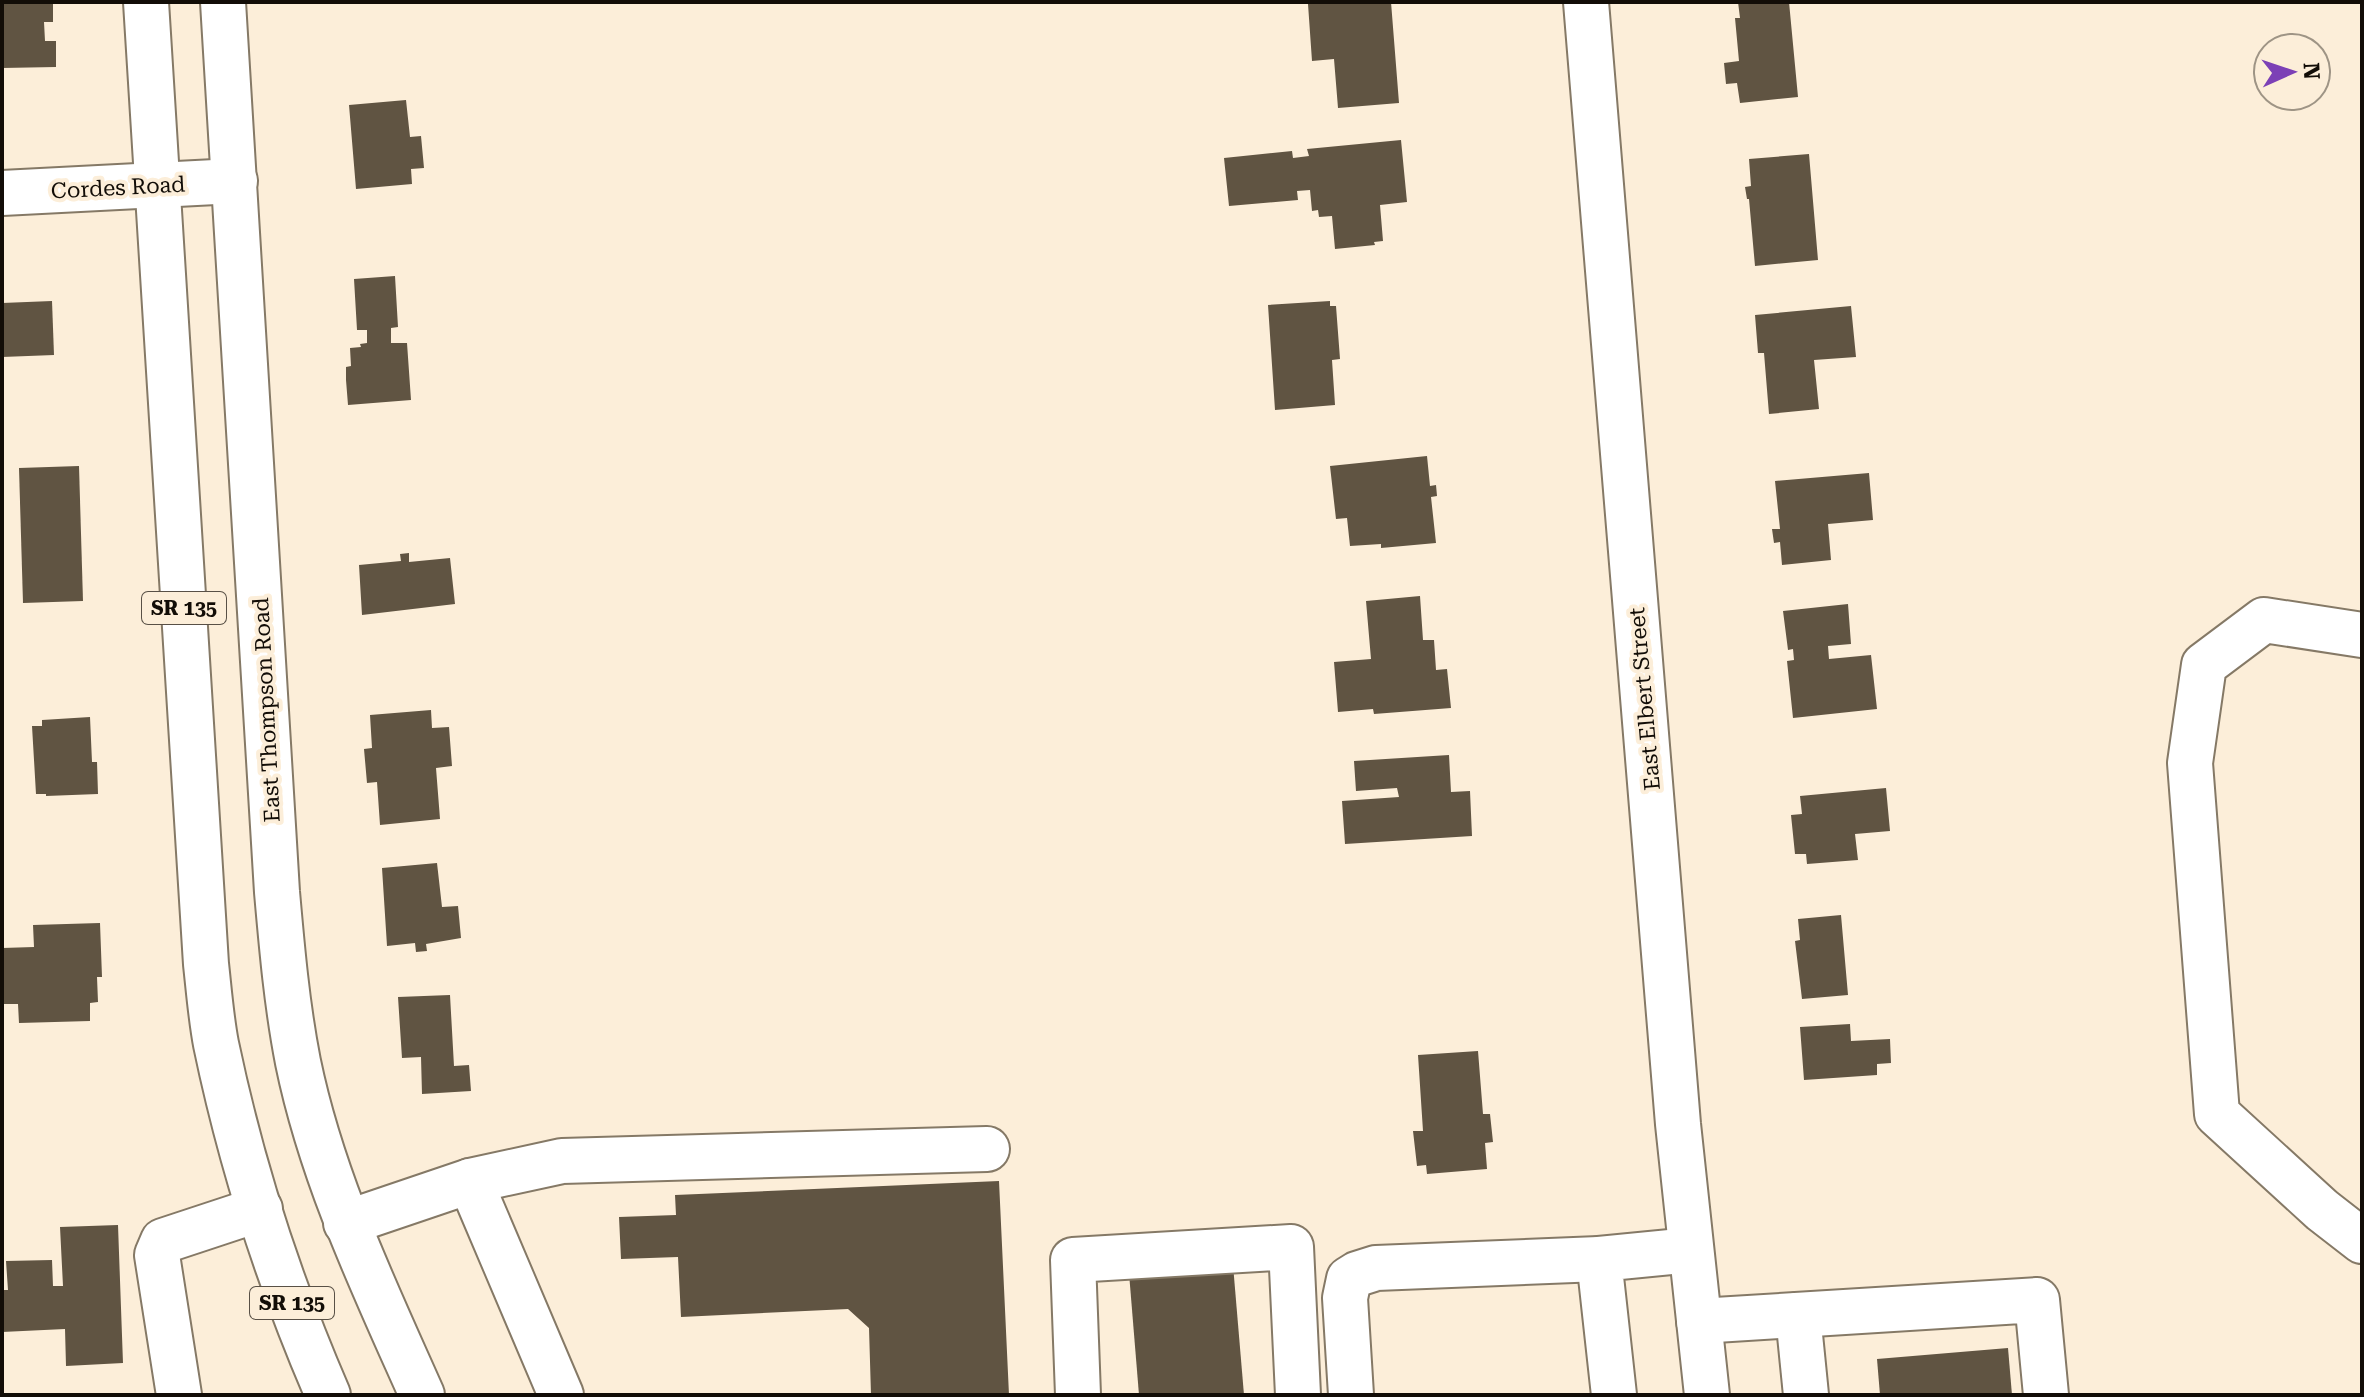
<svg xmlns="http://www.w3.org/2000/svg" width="2364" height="1397" font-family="'Roboto Serif',serif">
	<rect width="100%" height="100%" fill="#fceed9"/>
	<g fill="#605442">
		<path d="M2 2H53V22H44L45 41H56V67L2 68Z"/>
		<path d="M1340 2H1391L1399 103 1338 108 1334 59 1312 61 1308 4Z"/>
		<path d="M1738 2H1789L1798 97 1740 103 1737 83 1726 84 1724 63 1739 61 1735 18H1740Z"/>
		<path d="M406 100 410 137 421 136 424 168 411 169 412 184 356 189 349 105Z"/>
		<path d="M1401 140 1407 202 1380 205 1383 241 1374 242 1375 245 1335 249 1332 216 1319 217 1318 210 1312 211 1310 190 1297 191 1298 200 1229 206 1224 158 1292 151 1293 158 1309 156 1307 149Z"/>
		<path d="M1809 154 1818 260 1755 266 1749 199H1747L1745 187 1751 186 1749 159Z"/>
		<path d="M395 276 398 327 391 328V343H407L411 400 348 405 346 380V367L351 366 350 348 361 347 360 344 367 343V330H357L354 279Z"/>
		<path d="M52 301 54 355 2 357V303Z"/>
		<path d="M1330 301V306H1336L1340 359 1332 360 1335 405 1275 410 1268 305Z"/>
		<path d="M1851 306 1856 357 1814 360 1819 409 1769 414 1764 353H1758L1755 315Z"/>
		<path d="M1427 456 1430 486 1436 485 1437 496 1431 497 1436 543 1381 548V544L1350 546 1347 518 1336 519 1330 466Z"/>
		<path d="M79 466 83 601 23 603 19 468Z"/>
		<path d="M1869 473 1873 520 1828 524 1831 560 1782 565 1780 542 1774 543 1772 529H1780L1775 481Z"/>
		<path d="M409 553V562L450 558 455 604 362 615 359 565 401 561 400 554Z"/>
		<path d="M1420 596 1423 640H1434L1436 670 1447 669 1451 708 1374 714 1373 709 1338 712 1334 662 1371 659 1366 601Z"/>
		<path d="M1848 604 1851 644 1828 646 1829 659 1871 655 1877 709 1793 718 1787 661 1794 660 1793 649 1788 650 1783 611Z"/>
		<path d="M431 710 432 728 449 727 452 766 436 768 440 819 380 825 377 782 367 783 364 749 372 748 370 715Z"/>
		<path d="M90 717 92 762H97L98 794 46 796V794H36L32 726H42V720Z"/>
		<path d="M1449 755 1451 792 1470 791 1472 836 1345 844 1342 801 1399 797 1397 788 1356 791 1354 761Z"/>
		<path d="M1886 788 1890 831 1855 834 1858 860 1807 864 1806 854H1795L1791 815 1802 814 1800 796Z"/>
		<path d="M437 863 442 907 458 906 461 938 426 944 427 951 416 952 415 943 387 946 382 868Z"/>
		<path d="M1841 915 1848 995 1802 999 1795 941 1800 940 1798 919Z"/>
		<path d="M100 923 102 977H97L98 1002 90 1003V1021L19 1023 18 1004H2V948L34 947 33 925Z"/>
		<path d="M450 995 454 1066 469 1065 471 1091 422 1094 421 1057 402 1058 398 997Z"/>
		<path d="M1850 1024 1851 1041 1890 1039 1891 1063 1877 1064V1075L1804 1080 1800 1027Z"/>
		<path d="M1478 1051 1483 1114H1490L1493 1142 1485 1143 1487 1169 1427 1174 1426 1165 1417 1166 1413 1131H1423L1418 1055Z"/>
		<path d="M999 1181 1009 1395H871L869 1328 848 1309 681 1317 678 1257 621 1259 619 1217 676 1215 675 1195Z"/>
		<path d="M118 1225 123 1363 66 1366 65 1329 2 1332V1290H8L6 1261 52 1260 53 1286H63L60 1227Z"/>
		<path d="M1233 1265 1244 1395H1139L1129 1273Z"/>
		<path d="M2008 1348 2012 1395H1880L1877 1359Z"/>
	</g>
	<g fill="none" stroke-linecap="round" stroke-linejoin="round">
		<defs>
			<g id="minor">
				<path d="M1586 2 1678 1124 1707 1395"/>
				<path d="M2 193 235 181"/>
				<path d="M2362 635 2264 620 2204 665 2190 763 2217 1114 2322 1210 2362 1241"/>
				<path d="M470 1181 561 1395"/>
				<path d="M346 1223 470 1181 562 1161 987 1149"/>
				<path d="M1798 1315 1806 1395"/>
				<path d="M1699 1321 2037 1300 2046 1395"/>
				<path d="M179 1395 157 1255 163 1241 260 1209"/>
				<path d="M1078 1395 1073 1260 1291 1247 1298 1395"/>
				<path d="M1351 1395 1345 1298 1349 1279 1357 1274 1376 1268 1599 1259"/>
				<path d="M1614 1395 1599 1259 1691 1250"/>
			</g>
			<g id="major">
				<path d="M146 2 206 964C209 991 211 1018 216 1044 241 1164 279 1282 328 1395"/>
				<path d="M223 2 277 892C282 949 287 1006 298 1062 322 1179 374 1287 422 1395"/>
			</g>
		</defs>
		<use href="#minor" stroke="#857966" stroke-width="48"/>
		<use href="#major" stroke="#857966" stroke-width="48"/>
		<use href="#minor" stroke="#fff" stroke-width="44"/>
		<use href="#major" stroke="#fff" stroke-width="44"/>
	</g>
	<g text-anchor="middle" stroke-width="8" stroke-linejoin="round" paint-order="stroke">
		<g fill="#fceed9" stroke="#585046" stroke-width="2">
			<rect x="142" y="592" width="84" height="32" rx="6"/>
			<rect x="250" y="1287" width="84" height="32" rx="6"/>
		</g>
		<g font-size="20" font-weight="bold" fill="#120d07">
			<text x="184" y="615">SR 135</text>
			<text x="292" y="1310">SR 135</text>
		</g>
		<g font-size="22" fill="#120d07" stroke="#fceed9">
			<text transform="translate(118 187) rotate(-3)" y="8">Cordes Road</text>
			<text transform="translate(1644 699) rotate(-95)" y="8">East Elbert Street</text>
			<text transform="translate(266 710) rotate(-93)" y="8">East Thompson Road</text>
		</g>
	</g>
	<rect width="2364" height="1397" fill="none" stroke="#120d07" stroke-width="8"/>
	<g transform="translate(2292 72) rotate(87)"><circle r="38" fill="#fceed9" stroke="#9e9485" stroke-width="2"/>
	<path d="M0-6L14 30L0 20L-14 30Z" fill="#7c40b6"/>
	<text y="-12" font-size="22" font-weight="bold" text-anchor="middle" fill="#120d07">N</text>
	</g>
</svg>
